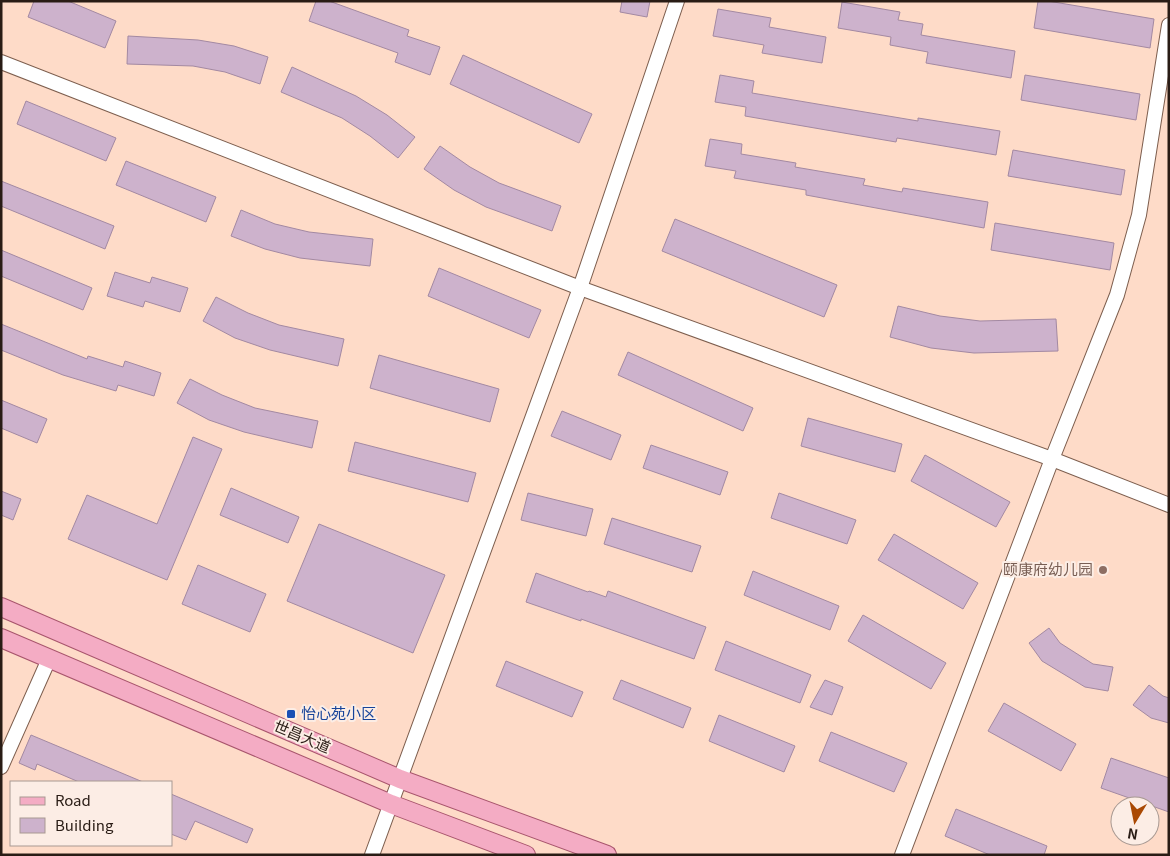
<svg xmlns="http://www.w3.org/2000/svg" width="1170" height="856" font-family="Georgia,'Noto Sans SC',serif">
	<rect width="100%" height="100%" fill="#fedbc8"/>
	<g fill="#cdb2cc" stroke="#a389a2">
		<path d="M34 1H68L116 21 105 48 28 17Z"/>
		<path d="M316 1H329L409 30 407 36 440 47 430 75 395 62 398 53 309 21Z"/>
		<path d="M622 1H650L647 17 620 12Z"/>
		<path d="M1038 1H1048L1154 19 1150 48 1034 28Z"/>
		<path d="M842 2 900 12 898 20 923 24 921 35 1015 51 1011 78 926 63 928 52 890 45 891 37 838 28Z"/>
		<path d="M718 9 771 18 769 27 826 37 822 63 762 53 764 45 713 36Z"/>
		<path d="M128 36 198 40 234 46 268 57 260 84 225 72 193 66 127 64Z"/>
		<path d="M463 55 592 114 579 143 450 84Z"/>
		<path d="M292 67 356 96 387 115 415 137 398 158 370 136 342 118 281 92Z"/>
		<path d="M720 75 754 81 752 93 918 121V118L1000 131 996 155 897 138 896 142 745 116 746 107 715 102Z"/>
		<path d="M1025 75 1140 94 1136 120 1021 100Z"/>
		<path d="M26 101 116 138 106 161 17 124Z"/>
		<path d="M710 139 742 144 741 154 796 163 795 167 865 179 863 185 902 192 903 188 988 202 984 228 806 195V190L734 178 736 171 705 166Z"/>
		<path d="M440 146 470 167 499 183 561 206 552 231 486 207 454 190 424 169Z"/>
		<path d="M1013 150 1125 170 1121 195 1008 176Z"/>
		<path d="M126 161 216 197 206 222 116 185Z"/>
		<path d="M1 181 114 226 105 249 1 206Z"/>
		<path d="M241 210 275 224 309 232 373 239 370 266 300 258 265 249 231 236Z"/>
		<path d="M675 219 837 285 824 317 662 251Z"/>
		<path d="M995 223 1114 243 1110 270 991 250Z"/>
		<path d="M1 250 92 288 83 310 1 276Z"/>
		<path d="M439 268 541 310 529 338 428 296Z"/>
		<path d="M115 272 150 283 152 277 188 288 180 312 145 301 143 307 107 296Z"/>
		<path d="M216 297 248 313 279 325 344 339 338 366 270 350 235 338 203 321Z"/>
		<path d="M898 306 940 316 980 321 1056 319 1058 351 974 353 931 348 890 337Z"/>
		<path d="M1 324 87 359 88 356 123 367 125 361 161 373 154 396 118 385 116 391 63 375 1 350Z"/>
		<path d="M628 352 753 408 743 431 618 375Z"/>
		<path d="M379 355 499 389 490 422 370 388Z"/>
		<path d="M190 379 222 395 255 408 318 421 312 448 244 432 209 420 177 403Z"/>
		<path d="M1 400 47 419 37 443 1 428Z"/>
		<path d="M562 411 621 435 611 460 551 436Z"/>
		<path d="M808 418 902 444 895 472 801 446Z"/>
		<path d="M193 437 222 449 167 580 68 539 87 495 157 524Z"/>
		<path d="M355 442 476 473 468 502 348 471Z"/>
		<path d="M651 445 728 472 720 495 643 468Z"/>
		<path d="M925 455 1010 502 996 527 911 481Z"/>
		<path d="M231 488 299 517 288 543 220 515Z"/>
		<path d="M1 491 21 499 13 520 1 515Z"/>
		<path d="M528 493 593 509 586 536 521 520Z"/>
		<path d="M779 493 856 520 847 544 771 518Z"/>
		<path d="M612 518 701 546 692 572 604 544Z"/>
		<path d="M319 524 445 575 413 653 287 601Z"/>
		<path d="M894 534 978 583 963 609 878 560Z"/>
		<path d="M198 565 266 594 250 632 182 604Z"/>
		<path d="M753 571 839 606 830 630 744 595Z"/>
		<path d="M536 573 588 592 589 591 606 597 608 591 706 627 694 659 581 619V621L526 602Z"/>
		<path d="M863 615 946 663 931 689 848 641Z"/>
		<path d="M1049 628 1060 643 1093 664 1113 667 1108 691 1085 687 1042 661 1029 643Z"/>
		<path d="M726 641 811 675 800 703 715 670Z"/>
		<path d="M506 661 583 692 572 717 496 686Z"/>
		<path d="M621 680 691 708 683 728 613 699Z"/>
		<path d="M825 680 843 687 832 715 810 707Z"/>
		<path d="M1149 685 1163 696 1169 698V723L1151 718 1133 705Z"/>
		<path d="M1004 703 1076 744 1061 771 988 731Z"/>
		<path d="M719 715 795 746 784 772 709 741Z"/>
		<path d="M831 732 907 763 894 792 819 761Z"/>
		<path d="M31 735 143 782H79L37 764 35 770 19 763Z"/>
		<path d="M1111 758 1169 778V812L1101 788Z"/>
		<path d="M171 794 253 829 247 843 195 821 186 840 171 834Z"/>
		<path d="M956 809 1047 846 1044 855H990L945 836Z"/>
	</g>
	<g fill="none" stroke-linecap="round" stroke-linejoin="round">
		<defs>
			<g id="minor">
				<path d="M1 62 580 288 1052 459 1169 505"/>
				<path d="M1 767 49 659"/>
				<path d="M372 855 580 288 677 1"/>
				<path d="M902 855 1052 459 1117 295 1139 215 1169 25"/>
			</g>
			<g id="major">
				<path d="M1 607 400 779 607 855"/>
				<path d="M1 638 391 804 526 855"/>
			</g>
		</defs>
		<use href="#minor" stroke="#7d5e4e" stroke-width="16"/>
		<use href="#major" stroke="#a8556d" stroke-width="20"/>
		<use href="#minor" stroke="#fff" stroke-width="14"/>
		<use href="#major" stroke="#f4acc4" stroke-width="18"/>
	</g>
	<circle fill="#8d6e63" stroke="#fcede5" stroke-width="2" cx="1103" cy="570" r="5"/>
	<rect fill="#1a4fb4" stroke="#fcede5" stroke-width="2" x="286" y="709" width="10" height="10" rx="2.5"/>
	<g text-anchor="middle" stroke-width="4" stroke-linejoin="round" paint-order="stroke">
		<g font-size="15" fill="#785e54" stroke="#fcede5" text-anchor="end">
			<text x="1093" y="575">颐康府幼儿园</text>
		</g>
		<g font-size="15" fill="#164399" stroke="#fcede5" text-anchor="start">
			<text x="301" y="719">怡心苑小区</text>
		</g>
		<g font-size="15" fill="#291c15" stroke="#fcede5">
			<text transform="translate(302 737) rotate(23)" y="5">世昌大道</text>
		</g>
	</g>
	<rect width="1170" height="856" fill="none" stroke="#291c15" stroke-width="5"/>
	<rect x="10" y="781" width="162" height="65" fill="#fcede5" stroke="#a89992"/>
	<rect x="20" y="797" width="25" height="8" fill="#f4acc4" stroke="#a89992"/>
	<text x="55" y="806" font-size="15" fill="#291c15">Road</text>
	<rect x="20" y="818" width="25" height="15" fill="#cdb2cc" stroke="#a89992"/>
	<text x="55" y="831" font-size="15" fill="#291c15">Building</text>
	<g transform="translate(1135 821) rotate(190)"><circle r="24" fill="#fcede5" stroke="#a89992"/>
	<path d="M0-4L9 19L0 12L-9 19Z" fill="#aa4903"/>
	<text y="-8" font-size="14" font-weight="bold" text-anchor="middle" fill="#291c15">N</text>
	</g>
</svg>
